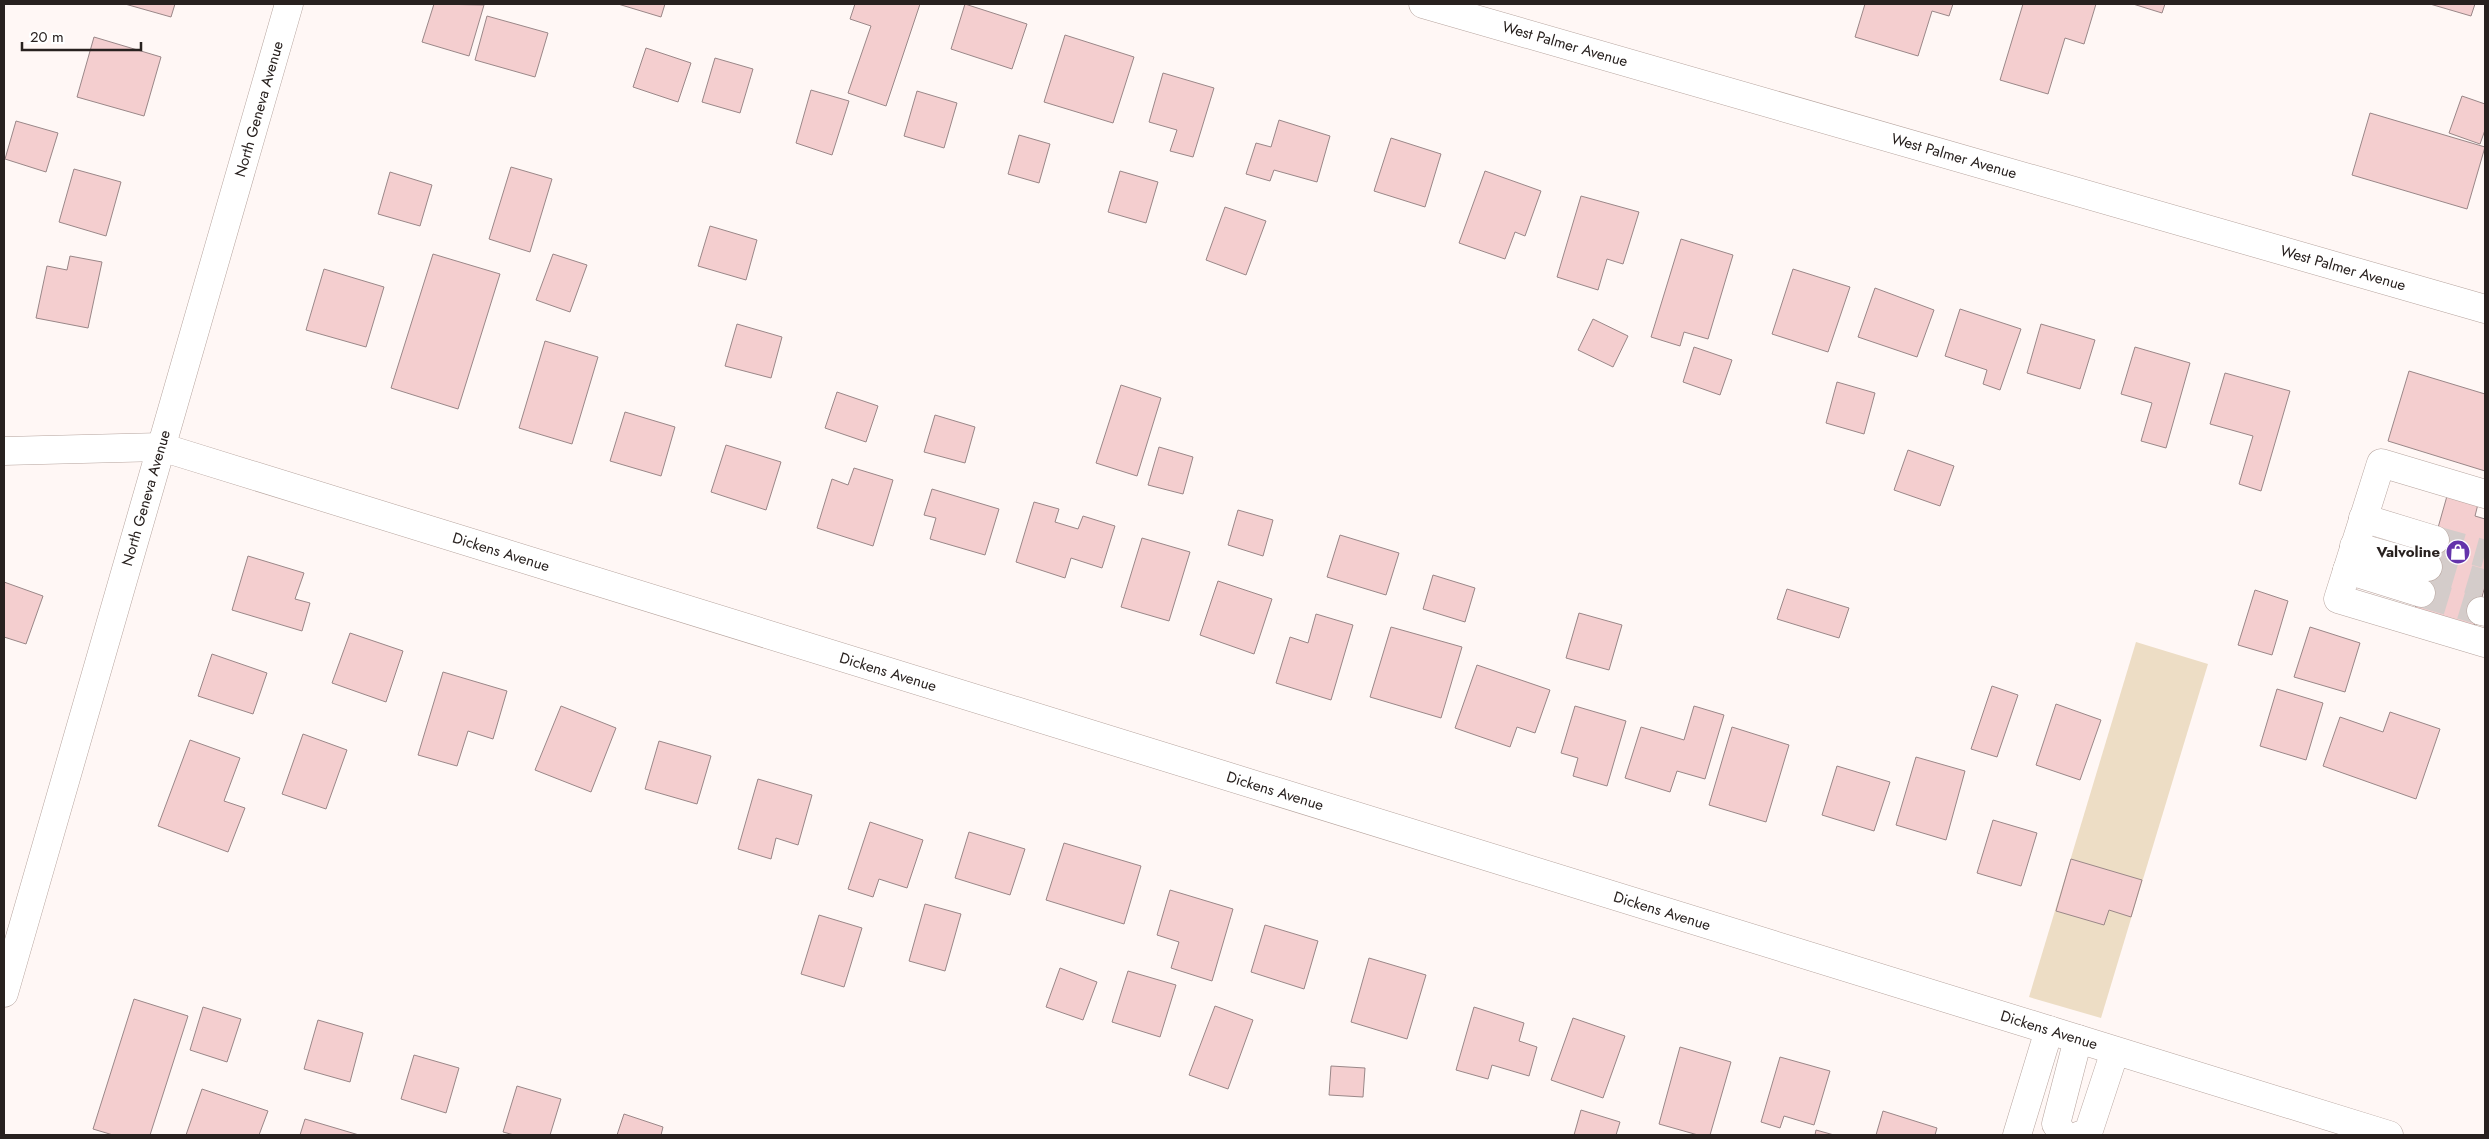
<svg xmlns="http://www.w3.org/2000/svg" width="2489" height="1139" font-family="Jost,sans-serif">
	<rect width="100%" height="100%" fill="#fff7f5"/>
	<path fill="#edddc5" d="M2136 642 2208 664 2101 1018 2029 997Z"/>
	<g fill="#f4cecf" stroke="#9a8788">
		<path d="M125 4H175L171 17Z"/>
		<path d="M434 4 484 5 469 56 422 42Z"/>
		<path d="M618 4H665L661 17Z"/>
		<path d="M855 4H920L886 106 848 93 871 26 850 19Z"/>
		<path d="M965 4 1027 24 1012 69 951 49Z"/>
		<path d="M1865 4H1953L1949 16 1932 11 1918 56 1855 37Z"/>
		<path d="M2023 4H2096L2084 44 2065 38 2048 94 2000 80Z"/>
		<path d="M2133 4H2165L2162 13Z"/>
		<path d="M2430 4H2475L2471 16Z"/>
		<path d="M487 16 548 33 535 77 475 60Z"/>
		<path d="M1065 35 1134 57 1113 123 1044 102Z"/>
		<path d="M94 37 161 57 144 116 77 97Z"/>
		<path d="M646 48 691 63 678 102 633 87Z"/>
		<path d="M715 58 753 69 740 113 702 102Z"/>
		<path d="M1163 73 1214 88 1193 157 1170 151 1177 130 1149 122Z"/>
		<path d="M811 90 849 101 832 155 796 143Z"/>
		<path d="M917 91 957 103 944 148 904 136Z"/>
		<path d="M2462 96 2485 104V130L2480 144 2449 133Z"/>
		<path d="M2370 113 2485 147 2467 209 2352 175Z"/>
		<path d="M1279 120 1330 136 1317 182 1274 170 1270 181 1246 174 1256 143 1271 147Z"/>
		<path d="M16 121 58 133 46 172 5 159Z"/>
		<path d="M1019 135 1050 144 1039 183 1008 174Z"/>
		<path d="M1391 138 1441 154 1425 207 1374 191Z"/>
		<path d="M511 167 552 179 530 252 489 239Z"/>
		<path d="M74 169 121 182 106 236 59 222Z"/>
		<path d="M1120 171 1158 182 1146 223 1108 212Z"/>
		<path d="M1485 171 1541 191 1525 236 1515 232 1505 259 1459 243Z"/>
		<path d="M390 172 432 185 420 226 378 214Z"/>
		<path d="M1581 196 1639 212 1623 264 1607 259 1598 290 1557 277Z"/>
		<path d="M1225 207 1266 221 1246 275 1206 260Z"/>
		<path d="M710 226 757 240 746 280 698 266Z"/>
		<path d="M1681 239 1733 255 1708 339 1684 332 1680 346 1651 337Z"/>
		<path d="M433 254 500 274 458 409 391 388Z"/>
		<path d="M553 254 587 265 570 312 536 300Z"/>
		<path d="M70 256 102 262 88 328 36 318 47 266 67 270Z"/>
		<path d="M324 269 384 287 366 347 306 330Z"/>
		<path d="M1793 269 1850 287 1828 352 1772 334Z"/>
		<path d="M1875 288 1934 310 1917 357 1858 337Z"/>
		<path d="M1960 309 2021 329 2000 390 1983 384 1987 370 1945 356Z"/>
		<path d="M1593 319 1628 336 1613 367 1578 350Z"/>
		<path d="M737 324 782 337 771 378 725 366Z"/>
		<path d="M2041 324 2095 340 2080 389 2027 373Z"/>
		<path d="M545 341 598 357 572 444 519 428Z"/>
		<path d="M1694 347 1732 360 1720 395 1683 382Z"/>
		<path d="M2135 347 2190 363 2166 448 2141 441 2152 403 2121 394Z"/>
		<path d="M2409 371 2485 394V471L2388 441Z"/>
		<path d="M2225 373 2290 391 2261 491 2239 484 2253 436 2210 424Z"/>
		<path d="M1837 382 1875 393 1864 434 1826 423Z"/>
		<path d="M1121 385 1161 398 1137 476 1096 463Z"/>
		<path d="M837 392 878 406 866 442 825 428Z"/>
		<path d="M625 412 675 427 661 476 610 461Z"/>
		<path d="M935 415 975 427 965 463 924 452Z"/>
		<path d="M726 445 781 462 766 510 711 492Z"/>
		<path d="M1159 447 1193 457 1183 494 1148 485Z"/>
		<path d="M1908 450 1954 466 1940 506 1894 490Z"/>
		<path d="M854 468 893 480 873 546 817 528 832 479 848 485Z"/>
		<path d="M932 489 999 509 985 555 930 539 936 518 924 515Z"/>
		<path d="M2447 496 2478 504 2475 516 2485 519V586L2474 626 2415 609Z"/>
		<path d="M1034 502 1059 509 1055 522 1078 529 1083 516 1115 526 1102 568 1071 558 1065 578 1016 562Z"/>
		<path d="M1238 510 1273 520 1263 556 1228 545Z"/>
		<path d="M1340 535 1399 553 1386 595 1327 577Z"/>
		<path d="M1142 538 1190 552 1169 621 1121 607Z"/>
		<path d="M248 556 304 573 295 599 310 603 302 631 232 610Z"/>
		<path d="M1433 575 1475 588 1465 622 1423 609Z"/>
		<path d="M1218 581 1272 599 1254 654 1200 635Z"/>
		<path d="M4 582 43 596 26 644 4 637Z"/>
		<path d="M1787 589 1849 608 1839 638 1777 619Z"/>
		<path d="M2255 590 2288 601 2272 655 2238 645Z"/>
		<path d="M1579 613 1622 625 1609 670 1566 658Z"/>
		<path d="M1316 614 1353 625 1331 700 1276 683 1290 637 1308 643Z"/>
		<path d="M1391 627 1462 647 1441 718 1370 697Z"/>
		<path d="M2310 627 2360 643 2345 692 2294 677Z"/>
		<path d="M350 633 403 651 386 702 332 683Z"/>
		<path d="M212 654 267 673 253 714 198 696Z"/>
		<path d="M1477 665 1550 690 1535 733 1517 727 1510 747 1455 728Z"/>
		<path d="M443 672 507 691 493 739 468 731 457 766 418 755Z"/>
		<path d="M1992 686 2018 695 1997 757 1971 749Z"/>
		<path d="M2277 689 2323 703 2306 760 2260 746Z"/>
		<path d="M2056 704 2101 720 2080 780 2036 765Z"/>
		<path d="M561 706 616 728 591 792 535 770Z"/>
		<path d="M1575 706 1626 721 1607 786 1573 776 1578 758 1561 753Z"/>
		<path d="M1694 706 1724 715 1705 779 1677 771 1670 792 1625 778 1641 727 1684 740Z"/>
		<path d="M2390 712 2440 729 2416 799 2323 766 2340 717 2383 732Z"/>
		<path d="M1732 727 1789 745 1766 822 1709 805Z"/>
		<path d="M303 734 347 750 326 809 282 794Z"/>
		<path d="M190 740 240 758 224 801 245 808 228 852 158 826Z"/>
		<path d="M659 741 711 756 697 804 645 789Z"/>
		<path d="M1916 757 1965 771 1946 840 1896 825Z"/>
		<path d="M1837 766 1890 782 1874 831 1822 815Z"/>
		<path d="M758 779 812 795 798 845 776 838 771 859 738 849Z"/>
		<path d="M1993 820 2037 833 2021 886 1977 873Z"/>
		<path d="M870 822 923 840 907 888 879 879 873 897 848 889Z"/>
		<path d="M969 832 1025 849 1010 895 955 878Z"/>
		<path d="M1064 843 1141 866 1124 924 1046 900Z"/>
		<path d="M2071 859 2142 880 2131 917 2109 910 2104 925 2056 911Z"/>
		<path d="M1170 890 1233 909 1212 981 1171 968 1179 942 1157 935Z"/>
		<path d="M925 904 961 914 945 971 909 961Z"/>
		<path d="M819 915 862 928 844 987 801 974Z"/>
		<path d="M1265 925 1318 941 1304 989 1251 972Z"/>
		<path d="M1369 958 1426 975 1407 1039 1351 1022Z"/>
		<path d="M1060 968 1097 982 1083 1020 1046 1007Z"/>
		<path d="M1128 971 1176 985 1160 1037 1112 1022Z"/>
		<path d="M134 999 188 1016 150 1135H113L93 1129Z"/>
		<path d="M1215 1006 1253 1020 1228 1089 1189 1075Z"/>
		<path d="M203 1007 241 1019 227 1062 190 1050Z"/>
		<path d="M1474 1007 1524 1023 1519 1041 1537 1047 1529 1076 1492 1065 1488 1079 1456 1070Z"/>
		<path d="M1573 1018 1625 1036 1603 1098 1551 1080Z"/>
		<path d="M318 1020 363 1033 350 1082 304 1069Z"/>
		<path d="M1680 1047 1731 1062 1710 1135H1698L1659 1124Z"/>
		<path d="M414 1055 459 1068 446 1113 401 1099Z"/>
		<path d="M1780 1057 1830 1071 1814 1125 1784 1116 1780 1128 1761 1122Z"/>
		<path d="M1331 1066 1365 1068 1363 1097 1329 1095Z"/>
		<path d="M517 1086 561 1099 550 1135H514L503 1132Z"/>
		<path d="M202 1089 268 1111 259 1135H186Z"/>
		<path d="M1581 1110 1620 1122 1616 1135H1574Z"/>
		<path d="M1883 1111 1937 1128 1935 1135H1876Z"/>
		<path d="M624 1114 663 1127 661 1135H617Z"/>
		<path d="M305 1119 359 1135H300Z"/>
		<path d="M1816 1130 1834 1135H1815Z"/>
	</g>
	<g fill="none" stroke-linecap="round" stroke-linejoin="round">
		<g stroke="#d4ccca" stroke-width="28" stroke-dasharray="28 14" stroke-linecap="butt">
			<path d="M2435 540 2485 554"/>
			<path d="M2428 567 2485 584"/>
			<path d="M2421 593 2481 611"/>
		</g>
		<defs>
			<g id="minor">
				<path d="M1423 4 2485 309"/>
				<path d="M4 451 161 447 2389 1135"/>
				<path d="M2485 494 2381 463 2338 599 2485 643"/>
				<path d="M2363 518 2435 540"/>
				<path d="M2354 546 2428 567"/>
				<path d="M2347 570 2421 593"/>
				<path d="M2481 611 2485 612"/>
				<path d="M4 993 289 4"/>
				<path d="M2017 1135 2049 1030"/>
				<path d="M2064 1135 2056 1124 2078 1039"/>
				<path d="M2080 1135 2088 1133 2115 1051"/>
			</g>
		</defs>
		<use href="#minor" stroke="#b6a49e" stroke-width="29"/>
		<use href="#minor" stroke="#fff" stroke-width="28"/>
	</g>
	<defs>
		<symbol id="shop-disc" viewBox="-11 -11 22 22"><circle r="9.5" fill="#6434ab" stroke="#fff"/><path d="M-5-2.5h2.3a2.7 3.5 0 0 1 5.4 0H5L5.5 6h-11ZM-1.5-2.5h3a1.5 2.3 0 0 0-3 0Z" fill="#fff"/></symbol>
	</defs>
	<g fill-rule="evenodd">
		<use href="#shop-disc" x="2444" y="538" width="28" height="28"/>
	</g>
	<g text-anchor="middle" stroke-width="4" stroke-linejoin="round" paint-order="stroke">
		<g font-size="15" fill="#28211f" stroke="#fff">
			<text transform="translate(1565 44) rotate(16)" y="5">West Palmer Avenue</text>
			<text transform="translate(259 109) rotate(-74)" y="5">North Geneva Avenue</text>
			<text transform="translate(1954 156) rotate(16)" y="5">West Palmer Avenue</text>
			<text transform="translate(2343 268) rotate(16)" y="5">West Palmer Avenue</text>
			<text transform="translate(146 498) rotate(-74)" y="5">North Geneva Avenue</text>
			<text transform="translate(501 552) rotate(17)" y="5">Dickens Avenue</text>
			<text transform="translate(888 672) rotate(17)" y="5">Dickens Avenue</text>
			<text transform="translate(1275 791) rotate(17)" y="5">Dickens Avenue</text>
			<text transform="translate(1662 911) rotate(17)" y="5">Dickens Avenue</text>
			<text transform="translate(2049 1030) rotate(17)" y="5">Dickens Avenue</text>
		</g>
		<g font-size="15" font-weight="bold" fill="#28211f" stroke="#fff" text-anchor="end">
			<text x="2440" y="557">Valvoline</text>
		</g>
	</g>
	<rect width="2489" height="1139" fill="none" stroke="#28211f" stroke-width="10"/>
	<path d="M22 42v8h119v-8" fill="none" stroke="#28211f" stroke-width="2.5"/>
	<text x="30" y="42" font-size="15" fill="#28211f" stroke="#ffffff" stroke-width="4" paint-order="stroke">20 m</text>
</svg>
